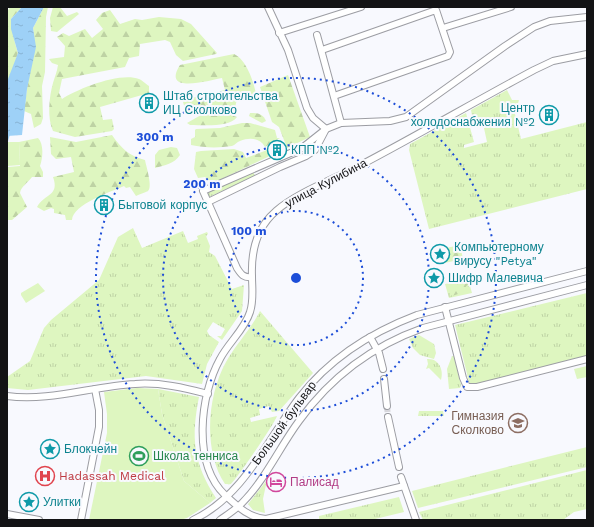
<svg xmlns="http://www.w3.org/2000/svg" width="594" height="527" font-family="'Work Sans',sans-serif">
	<defs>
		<pattern id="grass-tufts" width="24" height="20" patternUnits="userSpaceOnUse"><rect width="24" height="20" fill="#def6c0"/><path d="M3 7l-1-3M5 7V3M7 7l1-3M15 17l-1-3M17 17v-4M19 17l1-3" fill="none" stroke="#bed2a4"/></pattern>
		<pattern id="forest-firs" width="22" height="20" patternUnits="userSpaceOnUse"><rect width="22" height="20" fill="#def6c0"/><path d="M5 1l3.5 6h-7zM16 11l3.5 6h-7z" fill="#bed2a4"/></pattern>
		<pattern id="water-ripples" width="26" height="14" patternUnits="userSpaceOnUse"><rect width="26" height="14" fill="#9ed1f7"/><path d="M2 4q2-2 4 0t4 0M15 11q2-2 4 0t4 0" fill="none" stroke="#87b3d3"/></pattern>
	</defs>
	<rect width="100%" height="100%" fill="#f8f9fe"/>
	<g fill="url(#grass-tufts)">
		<path d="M507 90 512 100H519L515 114 521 139 587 122V189L429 229 409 150 410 144 466 113 474 142 464 145V148L487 142 482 119 473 121 471 110Z"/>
		<path d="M253 171 255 176 209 197 206 192Z"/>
		<path d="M133 228 142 248 183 231 188 243 198 239 197 236 207 232 208 234 206 236 210 246 209 252 215 256 232 289 244 285 242 311 222 340 217 336H221L225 329 213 322 207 331 209 335 219 342 207 364 202 384 146 376 28 390 7 388V377L30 361 44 328 51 320 99 280 118 237Z"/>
		<path d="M460 245 463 259 440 264 437 250Z"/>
		<path d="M468 279 472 293 449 298 445 284Z"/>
		<path d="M587 293V356L478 384H471L469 382 455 325Z"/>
		<path d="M260 311 313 373 279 411 272 412 269 406 259 409 260 415 250 418 251 422 277 416C275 423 236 480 231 484 228 485 228 484 225 484 203 451 207 396 226 362 236 344 251 329 260 311Z"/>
		<path d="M419 335 434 344 436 353 434 359 420 355 413 348 409 339Z"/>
		<path d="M452 356H454L461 385 460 388 449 389 447 369Z"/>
		<path d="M427 359C439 358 444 370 441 380L429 368 426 369 428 364Z"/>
		<path d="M158 389 199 397C191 437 193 463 216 498L210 503 184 481 162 414Z"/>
		<path d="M419 411H443L444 416H418Z"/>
		<path d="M587 447V467L418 508 412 491Z"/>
		<path d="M587 470V509L574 512 563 520H423L419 512Z"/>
		<path d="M267 480 263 499 265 513 253 510 248 504Z"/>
		<path d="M399 497 404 512 371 520H319V516Z"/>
	</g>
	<g fill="url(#forest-firs)">
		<path d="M10 7H22L11 19 15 43 18 53 7 86V12Z"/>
		<path d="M44 7H48L46 17 45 72 42 86 43 118 41 124 34 128 31 114 24 111 34 36 33 28Z"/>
		<path d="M53 7H60L67 16 77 12 79 14 57 32 51 31 50 18Z"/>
		<path d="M110 10 120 24 135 19 142 20 159 17 181 19 191 24 217 53 216 54 183 61 176 55 170 42 165 40 140 44 139 56 129 58 125 67 62 79 59 93 62 99C78 89 119 72 139 79 142 80 146 84 149 86V93L100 107 103 120 112 119 114 129 112 131 75 137 53 131C47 118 49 97 53 83 55 76 57 72 58 65L52 63 49 59 64 57 65 46 57 37 63 33 69 36 85 29 92 38 103 29 96 20 102 13Z"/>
		<path d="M234 54C246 59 254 82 256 94L237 99 235 108 226 110 227 114 237 117C229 128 203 125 190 125L187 123 201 115 197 108 195 112H186L183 102 185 98 189 96 191 98 225 90 222 78C210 80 161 95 180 65Z"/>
		<path d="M288 75 310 137 287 148 279 127 272 122 260 87Z"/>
		<path d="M250 113C258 113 263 114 266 121L262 123 249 116Z"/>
		<path d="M242 123H250L275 130 277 138H280L265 147C260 138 250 137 240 141 237 142 235 145 232 146 220 148 204 148 191 145V139L195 137V130L196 129 220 128Z"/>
		<path d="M112 135C121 148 129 156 145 160 146 166 153 187 148 191 145 193 139 194 136 196L130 187 126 188 124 186C111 192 73 204 72 220H66L65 215 54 213V209L51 208 44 211 37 207C44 194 60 196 53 177L74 172 71 157 56 159 51 154 50 137 76 142Z"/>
		<path d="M38 138C44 144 43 158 40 166L43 172V177H32C28 183 21 186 20 193L27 207 12 220H7V159L8 167 20 166 19 142Z"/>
		<path d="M171 147 177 148 180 155C174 164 165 165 155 168V155L159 150Z"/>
		<path d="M275 147 276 153 213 183 205 177 198 178 194 169 196 152 201 151 234 149 243 152 246 158Z"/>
		<path d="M458 246 461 252 456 259H449L443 253 440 252Z"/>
		<path d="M467 280 468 284 464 289 469 286 470 290 452 296 450 294 454 290 449 289 451 284 457 285 460 282Z"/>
	</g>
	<g fill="#def6c0">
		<path d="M7 142H19L20 165 8 166Z"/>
		<path d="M38 283 45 291 26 303 21 295V293Z"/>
		<path d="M587 366V377L577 379 574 369Z"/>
		<path d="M137 388 158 389 162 414 184 481 210 503 187 518 180 520H89L107 433V414L104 392Z"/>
	</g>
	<path fill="url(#water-ripples)" d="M22 7H44L33 28 36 47 27 89 22 135 7 136 8 79 18 53 11 29V19Z"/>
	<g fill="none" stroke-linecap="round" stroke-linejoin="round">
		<path stroke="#9ed1f7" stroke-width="1.5" d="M7 142 9 135"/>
		<path stroke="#d6d6db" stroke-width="6" stroke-dasharray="6 3" stroke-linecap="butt" d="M387 406 388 417"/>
		<defs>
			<g id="minor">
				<path d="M268 7 288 50 307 108 313 118 326 129"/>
				<path d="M443 28 511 7"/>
				<path d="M279 33 361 7"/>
				<path d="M317 35 341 123"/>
				<path d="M322 50 436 10 450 52 448 56 334 96"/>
				<path d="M208 202 280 167 306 156 315 150 326 129"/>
				<path d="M252 277C243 278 241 274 237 268L203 191 302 148 326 129 341 123 390 121 406 117 505 46 534 27 550 21 587 17"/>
				<path d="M445 307 463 378 467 387H477L587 359"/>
				<path d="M370 337 379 353 383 369"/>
				<path d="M384 379 387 406"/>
				<path d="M7 396C49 402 93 386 135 384 160 382 185 388 208 394"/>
				<path d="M388 417 399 467"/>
				<path d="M401 477 416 520"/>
				<path d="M404 486 266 519C249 518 237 506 225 495 192 463 200 395 220 359 228 343 245 329 250 312 254 300 252 288 252 276 251 251 256 228 276 211 296 193 334 179 359 166 418 135 476 101 534 70L553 61 587 54"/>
				<path d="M7 514 39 520"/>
				<path d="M81 520 99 427V410L95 389"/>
				<path d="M193 520C244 496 267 440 299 398 329 359 372 332 417 315L587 271"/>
				<path d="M220 520C227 515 235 510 242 503 265 480 279 448 299 421 330 378 372 346 423 328L587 285"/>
			</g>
		</defs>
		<use href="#minor" stroke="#9c9da3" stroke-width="8"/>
		<use href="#minor" stroke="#fff" stroke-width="6"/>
	</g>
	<g fill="none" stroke="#1d4ed8" stroke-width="2" stroke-dasharray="2 4">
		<circle cx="296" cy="278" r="67"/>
		<circle cx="296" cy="278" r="133"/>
		<circle cx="296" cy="278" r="200"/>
	</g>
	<defs>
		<symbol id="building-ring" viewBox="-11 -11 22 22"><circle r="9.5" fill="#f8f9fe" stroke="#0f9aa8" stroke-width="1.5"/><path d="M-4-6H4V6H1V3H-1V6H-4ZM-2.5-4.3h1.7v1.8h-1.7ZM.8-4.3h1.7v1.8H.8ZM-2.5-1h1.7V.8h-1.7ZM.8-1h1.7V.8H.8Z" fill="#0f9aa8"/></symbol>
		<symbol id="sight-ring" viewBox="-11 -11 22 22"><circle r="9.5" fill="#f8f9fe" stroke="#0f9aa8" stroke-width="1.5"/><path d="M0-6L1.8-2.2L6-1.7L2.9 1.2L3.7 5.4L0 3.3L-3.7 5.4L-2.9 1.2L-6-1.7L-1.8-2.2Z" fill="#0f9aa8"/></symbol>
		<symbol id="school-ring" viewBox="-11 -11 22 22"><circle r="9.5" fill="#f8f9fe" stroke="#8d6e63" stroke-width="1.5"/><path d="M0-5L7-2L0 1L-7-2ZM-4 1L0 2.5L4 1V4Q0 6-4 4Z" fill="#8d6e63"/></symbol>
		<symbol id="stadium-ring" viewBox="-11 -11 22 22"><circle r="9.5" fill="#f8f9fe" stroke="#2e9e5b" stroke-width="1.5"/><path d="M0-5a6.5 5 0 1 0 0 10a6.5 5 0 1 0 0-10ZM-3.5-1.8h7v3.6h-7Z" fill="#2e9e5b"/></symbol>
		<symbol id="hospital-ring" viewBox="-11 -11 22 22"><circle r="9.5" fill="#f8f9fe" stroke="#e0444e" stroke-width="1.5"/><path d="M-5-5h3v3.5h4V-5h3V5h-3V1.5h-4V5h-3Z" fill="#e0444e"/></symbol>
		<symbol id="hotel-ring" viewBox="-11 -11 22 22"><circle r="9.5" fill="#f8f9fe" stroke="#d1479c" stroke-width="1.5"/><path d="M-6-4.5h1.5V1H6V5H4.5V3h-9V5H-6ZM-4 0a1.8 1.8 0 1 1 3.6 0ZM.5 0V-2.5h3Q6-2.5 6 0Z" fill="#d1479c"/></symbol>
	</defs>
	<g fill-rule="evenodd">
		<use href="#building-ring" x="138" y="92" width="22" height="22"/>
		<use href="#building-ring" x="538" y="104" width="22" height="22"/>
		<use href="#building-ring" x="266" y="139" width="22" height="22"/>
		<use href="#building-ring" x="93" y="194" width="22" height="22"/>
		<use href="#sight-ring" x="429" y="243" width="22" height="22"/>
		<use href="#sight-ring" x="423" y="267" width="22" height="22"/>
		<use href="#school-ring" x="507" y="412" width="22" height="22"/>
		<use href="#sight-ring" x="39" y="438" width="22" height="22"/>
		<use href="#stadium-ring" x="128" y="445" width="22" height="22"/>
		<use href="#hospital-ring" x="34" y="465" width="22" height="22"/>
		<use href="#hotel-ring" x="265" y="471" width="22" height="22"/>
		<use href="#sight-ring" x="18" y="491" width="22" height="22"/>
	</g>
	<g text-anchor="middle" stroke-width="4" stroke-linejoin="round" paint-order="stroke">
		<g font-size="12" fill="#0d838f" stroke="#f8f9fe" text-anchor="start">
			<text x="163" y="100">Штаб строительства<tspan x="163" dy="14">ИЦ Сколково</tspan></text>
			<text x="535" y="112" text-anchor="end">Центр<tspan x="535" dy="14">холодоснабжения №2</tspan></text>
			<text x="291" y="154">КПП №2</text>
			<text x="118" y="209">Бытовой корпус</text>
			<text x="454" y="251">Компьютерному<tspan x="454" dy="14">вирусу "Petya"</tspan></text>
			<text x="448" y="282">Шифр Малевича</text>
			<text x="64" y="453">Блокчейн</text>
			<text x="43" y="506">Улитки</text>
		</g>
		<g font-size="12" fill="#131315" stroke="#f8f9fe">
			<text transform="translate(326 183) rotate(-28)" y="4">улица Кулибина</text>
			<text transform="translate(284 423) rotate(-54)" y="4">Большой бульвар</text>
		</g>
		<g font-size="12" fill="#785e54" stroke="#f8f9fe" text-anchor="end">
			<text x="504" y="420">Гимназия<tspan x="504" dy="14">Сколково</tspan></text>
		</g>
		<g font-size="12" fill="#27864d" stroke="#f8f9fe" text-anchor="start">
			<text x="153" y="460">Школа тенниса</text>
		</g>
		<g font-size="12" fill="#be3a42" stroke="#f8f9fe" text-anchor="start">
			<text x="59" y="480">Hadassah Medical</text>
		</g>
		<g font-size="12" fill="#b23c85" stroke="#f8f9fe" text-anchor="start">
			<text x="290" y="486">Палисад</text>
		</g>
	</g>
	<circle cx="296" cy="278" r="6" fill="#1d4ed8" stroke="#f8f9fe" stroke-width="2"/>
	<g font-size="12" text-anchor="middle" font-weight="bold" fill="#1d4ed8" stroke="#f8f9fe" stroke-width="4" stroke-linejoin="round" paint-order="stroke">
		<text x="155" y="141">300 m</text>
		<text x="202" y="188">200 m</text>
		<text x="249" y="235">100 m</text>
	</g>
	<rect width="594" height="527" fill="none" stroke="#131315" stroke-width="16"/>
</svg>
